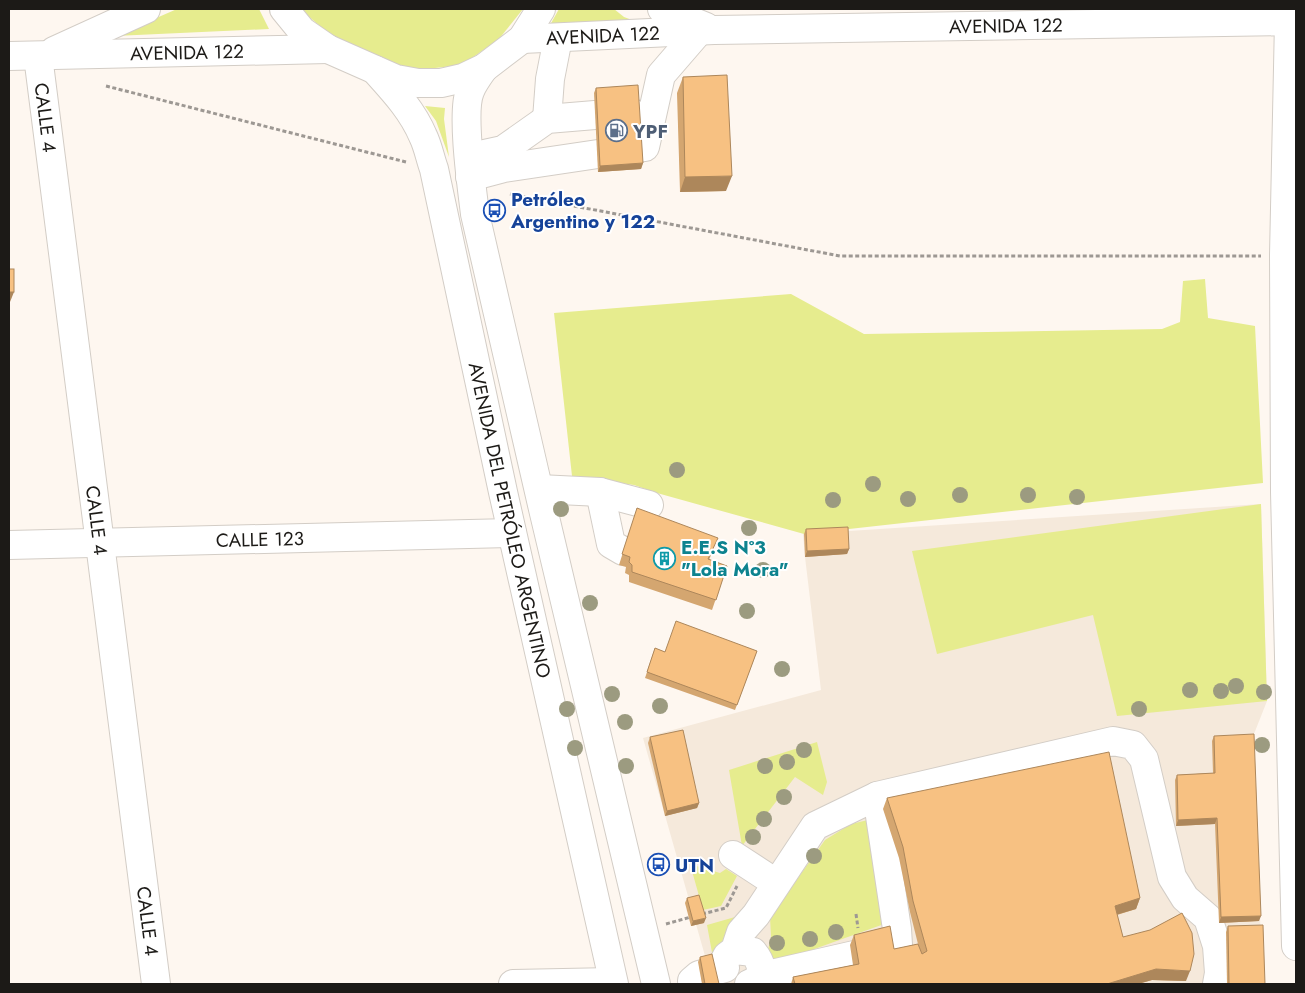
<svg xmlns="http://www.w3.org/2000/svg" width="1305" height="993" font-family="Jost,sans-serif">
	<rect width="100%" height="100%" fill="#fef7f0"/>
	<path fill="#f5e9db" d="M1261 504 1267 701 1252 739 1263 984H713L643 738 821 690 805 557 803 534Z"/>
	<g fill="#e6ec8e">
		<path d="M177 9H259L269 29 115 36Z"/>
		<path d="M300 9H523L499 39 462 65 417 70 375 59 335 39Z"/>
		<path d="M559 9H614L624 17 659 30 550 25Z"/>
		<path d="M425 106 445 108 444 119 449 157 436 121Z"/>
		<path d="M1205 279 1208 318 1255 326 1263 483 804 534 657 493 634 485 572 476 554 313 791 294 864 334 1162 329 1180 322 1183 281Z"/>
		<path d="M1261 504 1267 701 1117 716 1093 615 937 654 912 551Z"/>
		<path d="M817 742 827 782 823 795 795 777 742 846 729 770Z"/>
		<path d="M868 820 887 923 764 967 771 937 770 917 825 840 851 824Z"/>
		<path d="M690 864 720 873 726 869 737 876 721 906 703 910Z"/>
		<path d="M742 915 713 958 707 925Z"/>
	</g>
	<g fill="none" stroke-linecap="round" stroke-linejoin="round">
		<defs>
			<g id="minor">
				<path d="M1289 21 1284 255 1285 492 1296 946"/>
				<path id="s1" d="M38 56 156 984"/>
				<path d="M547 119 550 79 558 38"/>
				<path d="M471 157 503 150 547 119 631 112"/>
				<path d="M470 177 504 168 645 147 661 75 699 31"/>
				<path d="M539 489 600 492 649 505"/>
				<path d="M600 492 611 544 623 551"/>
				<path id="s2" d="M9 545 512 533"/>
				<path d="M733 855 776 883"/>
				<path d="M735 950 753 952C761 962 765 972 755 981"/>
				<path d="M692 981 699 975 725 968 724 962 727 956 735 950 741 932 756 915 815 826 877 796 1113 741 1133 745 1144 759 1172 877 1185 898 1208 918 1217 946 1219 973 1217 984"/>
				<path d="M513 984 613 982"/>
				<path d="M749 984 776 973 898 945 897 929 877 796"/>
			</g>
			<g id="major">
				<path d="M484 68C479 75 473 83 470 91 461 112 472 189 475 214L543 509 656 984"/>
				<path id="s3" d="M375 70C393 90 412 110 423 136 428 146 430 158 434 169L503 492 614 984"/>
			</g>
			<g id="highway">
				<path d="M284 9 302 31 328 49 396 79 418 83H441L463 78 484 68 522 39 541 9"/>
				<path d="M662 9 706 27"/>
				<path id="s4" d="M522 39 714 30 1296 21"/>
				<path d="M54 51 146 9"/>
				<path id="s5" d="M9 56 328 49"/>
			</g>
		</defs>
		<use href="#minor" stroke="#d3cdc6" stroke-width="30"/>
		<use href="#major" stroke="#d3cdc6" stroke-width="30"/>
		<use href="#highway" stroke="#d3cdc6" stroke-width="30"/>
		<g stroke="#9d9893" stroke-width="3" stroke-dasharray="4 2.5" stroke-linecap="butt">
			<path d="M106 86 406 162"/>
			<path d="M510 194 840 256H1261"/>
			<path d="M702 914 726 908 737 886"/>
			<path d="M856 914 858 928"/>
			<path d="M666 924 691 917"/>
		</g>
		<use href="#minor" stroke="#fff" stroke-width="28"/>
		<use href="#major" stroke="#fff" stroke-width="28"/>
		<use href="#highway" stroke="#fff" stroke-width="28"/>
	</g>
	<g fill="#9c9b80">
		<circle cx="677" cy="470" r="8"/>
		<circle cx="873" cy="484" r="8"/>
		<circle cx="960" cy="495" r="8"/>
		<circle cx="1028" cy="495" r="8"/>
		<circle cx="1077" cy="497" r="8"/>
		<circle cx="908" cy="499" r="8"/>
		<circle cx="833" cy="500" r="8"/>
		<circle cx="561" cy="509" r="8"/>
		<circle cx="749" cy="528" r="8"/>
		<circle cx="763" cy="570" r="8"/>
		<circle cx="590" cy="603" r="8"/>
		<circle cx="747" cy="611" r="8"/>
		<circle cx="782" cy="669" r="8"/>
		<circle cx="1236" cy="686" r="8"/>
		<circle cx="1190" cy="690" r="8"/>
		<circle cx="1221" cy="691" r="8"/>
		<circle cx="1264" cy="692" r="8"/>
		<circle cx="612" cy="694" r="8"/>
		<circle cx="660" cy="706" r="8"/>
		<circle cx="567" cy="709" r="8"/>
		<circle cx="1139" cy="709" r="8"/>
		<circle cx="625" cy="722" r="8"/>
		<circle cx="1262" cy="745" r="8"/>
		<circle cx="575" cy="748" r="8"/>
		<circle cx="804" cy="750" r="8"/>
		<circle cx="787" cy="762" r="8"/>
		<circle cx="626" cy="766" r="8"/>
		<circle cx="765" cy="766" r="8"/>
		<circle cx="784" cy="797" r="8"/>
		<circle cx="764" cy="819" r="8"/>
		<circle cx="753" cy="837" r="8"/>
		<circle cx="814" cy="856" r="8"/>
		<circle cx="836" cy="932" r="8"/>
		<circle cx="810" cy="939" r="8"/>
		<circle cx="777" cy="943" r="8"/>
	</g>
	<g fill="#d4a670">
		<path d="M683 77 726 191 680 192 677 93Z"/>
		<path d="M596 88 643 163 641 169 598 172 594 93Z"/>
		<path d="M637 508 714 548 709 560 727 566 712 610 629 582V575L625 573 626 567 619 565Z"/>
		<path d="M806 529 849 549 847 554 805 557 804 534Z"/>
		<path d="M655 648 665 652 757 651 735 710 645 678Z"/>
		<path d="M1214 736 1259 921 1219 923 1215 824 1176 826 1175 780 1177 775 1213 773 1212 741Z"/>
		<path d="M650 737 699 803 697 808 665 816 648 743Z"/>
		<path d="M887 798 1140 898 1136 909 1117 915 1123 937 1186 981 1152 980 1138 984H791L793 977 853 965 850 945 854 935 894 949 918 944 910 912 899 858 883 809Z"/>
		<path d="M687 898 704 923 691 926 685 903Z"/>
		<path d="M1228 926 1265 984H1227L1226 932Z"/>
		<path d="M700 957 719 984H702L698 962Z"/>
	</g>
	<g fill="#ad875b">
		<path d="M643 163 641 169 598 172 600 166Z"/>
		<path d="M732 176 726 191 680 192 685 177Z"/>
		<path d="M9 292H14L10 302H9Z"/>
		<path d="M849 549 847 554 805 557 807 551Z"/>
		<path d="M699 803 697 808 665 816 667 811Z"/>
		<path d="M1217 818 1215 824 1176 826 1178 820Z"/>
		<path d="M1140 898 1136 909 1112 916 1115 906Z"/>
		<path d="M1261 916 1259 921 1219 923 1221 917Z"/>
		<path d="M706 918 704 923 691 926 693 921Z"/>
		<path d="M1156 969 1190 971 1186 981 1152 980 1138 984H1107Z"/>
	</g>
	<g fill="#f7c182" stroke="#ad875b">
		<path d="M727 75 732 176 685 177 683 77Z"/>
		<path d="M638 85 643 163 600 166 596 88Z"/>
		<rect x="9" y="269" width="5" height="23"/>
		<path d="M637 508 718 538 708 559 727 566 716 600 632 572V565L629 562 630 557 622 554Z"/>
		<path d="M848 527 849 549 807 551 806 529Z"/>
		<path d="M676 621 757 651 737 705 647 672 655 648 665 652Z"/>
		<path d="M683 730 699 803 667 811 650 737Z"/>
		<path d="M1254 734 1261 916 1221 917 1217 818 1178 820 1177 775 1215 773 1214 736Z"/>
		<path d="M1109 752 1140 898 1115 906 1123 937 1150 930 1182 913 1192 933 1194 954 1190 971 1156 969 1107 984H795L793 977 859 964 854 935 890 926 894 949 918 944 922 954 927 951 913 901 903 847 887 798Z"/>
		<path d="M699 895 706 918 693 921 687 898Z"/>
		<path d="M1263 925 1265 984H1229L1228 926Z"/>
		<path d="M712 954 719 984H705L700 957Z"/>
	</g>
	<defs>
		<symbol id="fuel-ring" viewBox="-11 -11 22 22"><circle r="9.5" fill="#fff" stroke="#5c6f8a" stroke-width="1.5"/><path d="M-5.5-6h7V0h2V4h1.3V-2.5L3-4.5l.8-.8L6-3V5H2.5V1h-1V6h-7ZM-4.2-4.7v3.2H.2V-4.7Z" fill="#5c6f8a"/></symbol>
		<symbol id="bus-ring" viewBox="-11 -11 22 22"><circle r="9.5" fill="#fff" stroke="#1a4fb4" stroke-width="1.5"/><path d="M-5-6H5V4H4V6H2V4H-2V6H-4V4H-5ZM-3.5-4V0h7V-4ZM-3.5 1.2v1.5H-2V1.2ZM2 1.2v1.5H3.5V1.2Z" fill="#1a4fb4"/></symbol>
		<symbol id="building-ring" viewBox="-11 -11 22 22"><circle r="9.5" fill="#fff" stroke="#0f9aa8" stroke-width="1.5"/><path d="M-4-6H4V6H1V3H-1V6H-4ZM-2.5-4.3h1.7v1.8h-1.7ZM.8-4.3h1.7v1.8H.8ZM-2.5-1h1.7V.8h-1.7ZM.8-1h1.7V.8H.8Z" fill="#0f9aa8"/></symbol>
	</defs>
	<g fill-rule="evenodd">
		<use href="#fuel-ring" x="604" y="118" width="25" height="25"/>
		<use href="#bus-ring" x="482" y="198" width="25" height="25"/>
		<use href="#building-ring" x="652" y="546" width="25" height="25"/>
		<use href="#bus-ring" x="646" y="852" width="25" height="25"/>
	</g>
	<g text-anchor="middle" stroke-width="4" stroke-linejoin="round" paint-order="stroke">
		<g font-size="19" fill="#1c1a17" stroke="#fff">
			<text dy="7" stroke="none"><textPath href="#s4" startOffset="484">AVENIDA 122</textPath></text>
			<text dy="7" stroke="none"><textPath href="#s4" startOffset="81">AVENIDA 122</textPath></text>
			<text dy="7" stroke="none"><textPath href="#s5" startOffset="178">AVENIDA 122</textPath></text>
			<text dy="7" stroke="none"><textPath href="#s1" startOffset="62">CALLE 4</textPath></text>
			<text dy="7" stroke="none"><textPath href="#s1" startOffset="468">CALLE 4</textPath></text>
			<text dy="7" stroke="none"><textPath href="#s3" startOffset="476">AVENIDA DEL PETRÓLEO ARGENTINO</textPath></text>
			<text dy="7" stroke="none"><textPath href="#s2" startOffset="251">CALLE 123</textPath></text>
			<text dy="7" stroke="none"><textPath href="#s1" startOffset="872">CALLE 4</textPath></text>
		</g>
		<g font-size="19" font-weight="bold" fill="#4e5e75" stroke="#fff" text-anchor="start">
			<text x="633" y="138">YPF</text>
		</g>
		<g font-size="19" font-weight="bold" fill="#164399" stroke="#fff" text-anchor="start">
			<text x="511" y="206">Petróleo<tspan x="511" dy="22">Argentino y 122</tspan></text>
			<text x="675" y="872">UTN</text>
		</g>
		<g font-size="19" font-weight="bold" fill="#0d838f" stroke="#fff" text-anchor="start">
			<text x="681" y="554">E.E.S Nº3<tspan x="681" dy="22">"Lola Mora"</tspan></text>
		</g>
	</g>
	<rect width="1305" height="993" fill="none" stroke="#1c1a17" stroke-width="20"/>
</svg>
